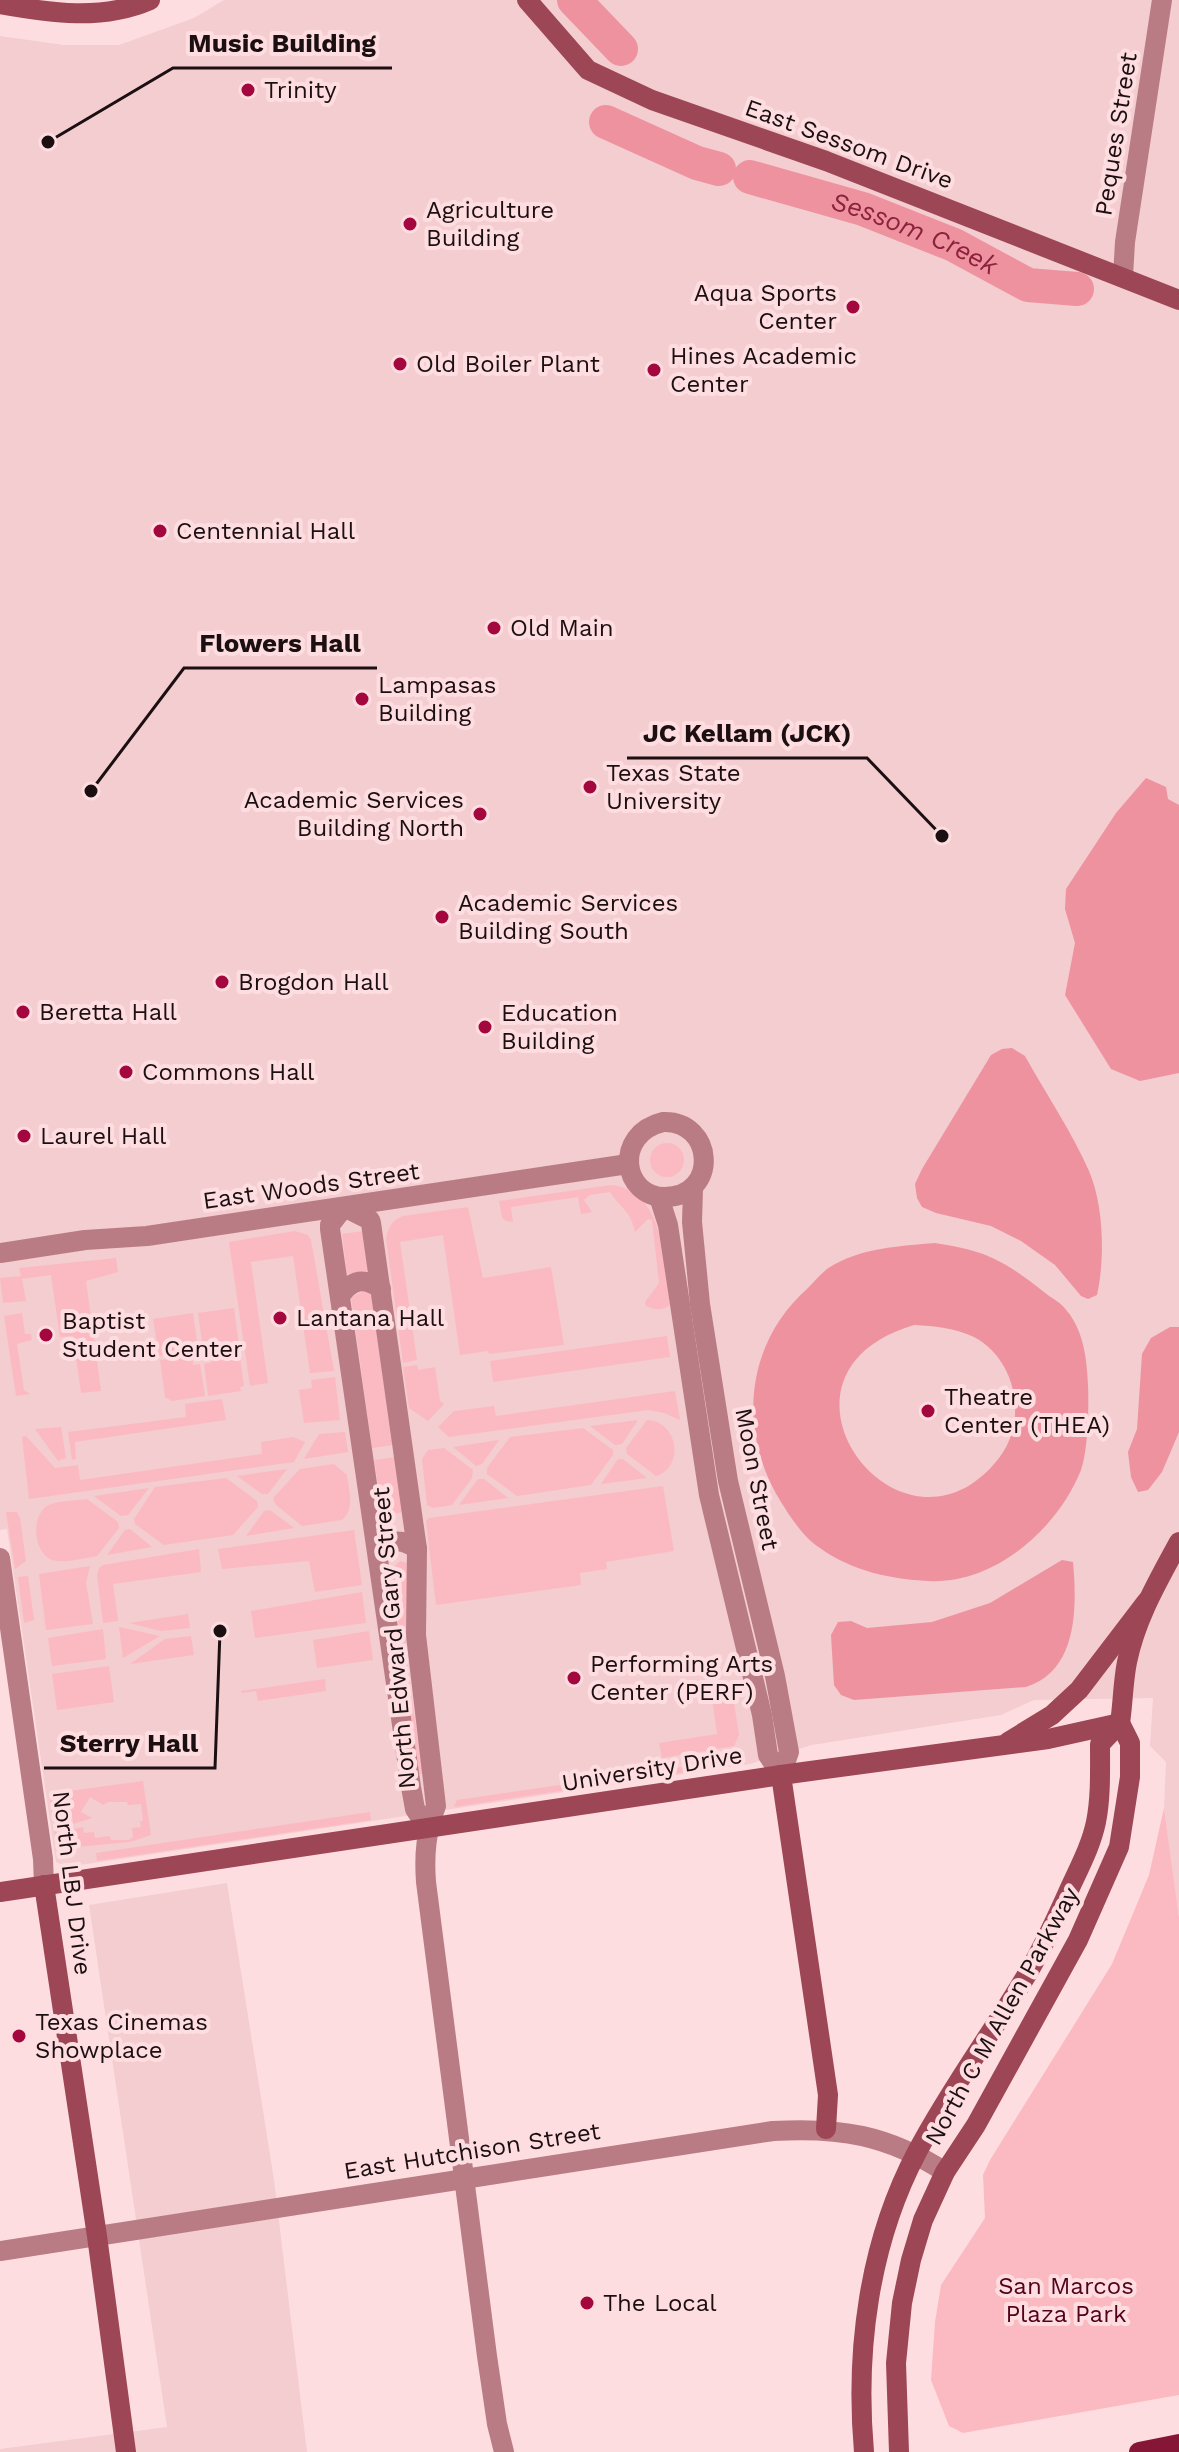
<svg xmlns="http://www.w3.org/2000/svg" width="1179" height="2452" font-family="'Work Sans',sans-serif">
	<rect width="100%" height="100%" fill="#fedde0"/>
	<g fill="#f3cdd0">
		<path d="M224 0H1179V1917L1164 1808 1166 1762 1150 1746 1153 1698 1034 1700 1001 1715 812 1745 750 1764 67 1867 56 1862 7 1529 0 1530V36L64 45H119L194 18Z"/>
		<path d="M227 1883 274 2180 307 2452H0V2449L167 2427 89 1905Z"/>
	</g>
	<g fill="#fbbac1">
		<circle cx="667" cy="1160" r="17"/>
		<path d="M611 1185C666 1191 664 1264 670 1305 662 1311 655 1310 646 1306L645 1302 659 1283 652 1220 648 1219 635 1232C631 1211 621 1209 610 1192L590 1195 584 1200 592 1212 581 1214 578 1197 511 1207 513 1222 506 1221 502 1218 499 1201Z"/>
		<path d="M468 1207 483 1278 551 1267 564 1345 489 1354 488 1351 460 1355 443 1235 400 1242 417 1360 403 1363 386 1238C388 1228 392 1220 403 1216Z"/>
		<path d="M295 1231 308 1235 311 1240 334 1371 310 1373 293 1256 251 1262 268 1383 250 1386 229 1242Z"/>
		<path d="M363 1231 368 1271 347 1274 342 1234Z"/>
		<path d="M116 1258 118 1272 86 1281 101 1391 81 1393 73 1336 60 1337 51 1275 22 1279 26 1301 3 1303 0 1278 21 1276 19 1268Z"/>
		<path d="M364 1291 373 1296 393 1445 372 1448 351 1297Z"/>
		<path d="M234 1308 239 1346 211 1350 210 1340 202 1342 198 1313Z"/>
		<path d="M22 1313 25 1334H31L32 1340 17 1344 24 1390 30 1394 16 1396 4 1316Z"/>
		<path d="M193 1313 197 1341 190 1342 191 1351 159 1356 153 1319Z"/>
		<path d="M667 1336 670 1357 493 1382 490 1361Z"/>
		<path d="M239 1350 244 1386 240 1387 241 1391 208 1396 204 1364 212 1362 211 1354Z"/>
		<path d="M192 1356 193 1365 200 1364 205 1396 172 1401 165 1397 160 1360Z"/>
		<path d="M417 1365 418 1370 435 1367 440 1401 444 1404 428 1421 409 1408 403 1367Z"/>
		<path d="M335 1377 340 1420 304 1423 299 1390 312 1388 311 1380Z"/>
		<path d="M675 1391 680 1420 664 1413 648 1410 449 1437 438 1427 454 1411 494 1406 496 1416Z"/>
		<path d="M222 1399 226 1420 75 1442 76 1459 72 1460 68 1432 186 1417 185 1404Z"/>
		<path d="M638 1420 622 1444 615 1445 590 1426Z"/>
		<path d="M647 1420C678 1421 685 1467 656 1476L627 1454 626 1448Z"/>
		<path d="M61 1427 66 1458 58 1461 35 1429Z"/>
		<path d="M583 1428 613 1450V1455L591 1485 517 1496 487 1474V1468L510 1437Z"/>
		<path d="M345 1432 348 1452 304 1459 319 1434Z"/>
		<path d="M26 1436 55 1468 78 1465 80 1480 262 1454 261 1442 293 1437 305 1442 294 1462 29 1499 22 1437Z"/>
		<path d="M499 1440 482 1464 476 1466 453 1447Z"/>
		<path d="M444 1448 473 1470 472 1478 452 1505 433 1508 427 1505 422 1459 428 1450Z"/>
		<path d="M396 1457 404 1512 383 1515 374 1460Z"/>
		<path d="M618 1459H623L647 1478 601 1484Z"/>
		<path d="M334 1464 347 1475C349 1491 355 1509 342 1520L302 1526 275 1504 273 1498 300 1469Z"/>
		<path d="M287 1469 268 1494H262L237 1476Z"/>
		<path d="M226 1478 257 1501 258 1507 233 1535 164 1545 135 1524 134 1519 155 1487Z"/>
		<path d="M478 1479H484L508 1498 459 1505Z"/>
		<path d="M663 1486 674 1551 606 1562 607 1569 580 1573 581 1585 436 1605 426 1521 429 1518Z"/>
		<path d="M149 1488 128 1515 121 1516 94 1496Z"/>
		<path d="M87 1499 118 1522 119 1528 97 1556C84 1558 64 1564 52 1560 33 1553 30 1514 49 1505 59 1500 76 1501 87 1499Z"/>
		<path d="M270 1510 294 1528 246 1536 264 1511Z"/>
		<path d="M6 1512H17L20 1518 26 1561 15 1569Z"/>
		<path d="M130 1529 152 1547 107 1555 125 1530Z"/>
		<path d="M354 1530 362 1585 315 1592 309 1561 222 1569 218 1549Z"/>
		<path d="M199 1549 201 1572 113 1584 118 1621 103 1623 97 1575 99 1568 103 1565Z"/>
		<path d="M400 1561 408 1563C410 1589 406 1613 406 1638 406 1683 418 1730 424 1774H419L391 1569Z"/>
		<path d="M90 1566 86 1583 93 1624 46 1630 39 1574Z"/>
		<path d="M28 1576 34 1620 24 1623 18 1577Z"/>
		<path d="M362 1592 366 1623 255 1638 251 1611Z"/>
		<path d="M188 1614 190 1628 161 1631 129 1623Z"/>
		<path d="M119 1627 160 1636 123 1658Z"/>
		<path d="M103 1629 106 1659 52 1666 48 1638Z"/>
		<path d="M369 1631 373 1660 317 1668 313 1640Z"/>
		<path d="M191 1636 194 1655 130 1664 165 1639Z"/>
		<path d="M109 1666 114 1702 57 1710 52 1674Z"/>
		<path d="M325 1679 326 1691 258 1701 256 1691 242 1693 241 1691Z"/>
		<path d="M733 1696 739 1735 734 1746 662 1758 659 1743 717 1734 712 1698Z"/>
		<path d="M744 1758 745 1763 454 1807 457 1800Z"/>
		<path d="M143 1781 151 1835 130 1842 76 1847 74 1829 83 1827 84 1833 94 1832 95 1838 110 1836 111 1840H129L133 1837 132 1828 141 1827 140 1821H143L141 1804 128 1805 127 1802H108L103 1805 90 1797 81 1812 92 1818 73 1824 69 1791Z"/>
		<path d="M61 1791 69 1848 57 1849 49 1793Z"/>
		<path d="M1164 1808 1179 1917V2395L963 2433 949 2426 931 2380 935 2322 941 2285 985 2218 983 2175 990 2160 1112 1964 1149 1875Z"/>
		<path d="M370 1812 371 1820 97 1861 96 1853Z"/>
	</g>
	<g fill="#ee929f" fill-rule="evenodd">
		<path d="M1146 778 1166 787 1168 799 1179 805V1073L1140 1081 1111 1069 1065 995 1075 943 1065 909 1066 889 1116 813Z"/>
		<path d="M1012 1048 1025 1056C1046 1094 1072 1132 1089 1171 1104 1206 1105 1259 1097 1295L1088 1299 1081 1296 1055 1265 1021 1241 991 1226 936 1213 922 1207 917 1198 915 1184 922 1169 991 1055 1002 1049Z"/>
		<path d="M935 1243C987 1251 1003 1260 1044 1292 1051 1298 1062 1303 1067 1311 1084 1331 1087 1361 1088 1385 1089 1406 1088 1451 1081 1470 1058 1528 995 1585 928 1581 890 1579 852 1571 820 1548 804 1538 791 1518 781 1502 737 1432 745 1343 808 1288 815 1281 822 1272 830 1267 860 1248 901 1246 935 1243ZM914 1325C934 1326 955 1328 974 1337 1017 1360 1028 1421 999 1458 903 1582 745 1375 914 1325Z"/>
		<path d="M1170 1327H1179V1432L1162 1472 1148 1490 1138 1492 1131 1477 1128 1452 1137 1429 1142 1354 1151 1338Z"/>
		<path d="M1062 1560 1073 1562C1077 1607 1078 1671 1026 1687L854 1700 841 1695 834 1685 831 1635 838 1622 851 1621 867 1628 932 1622 990 1603Z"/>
	</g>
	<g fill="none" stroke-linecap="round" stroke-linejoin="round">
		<g stroke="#ee929f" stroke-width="34">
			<path d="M574 0 621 49"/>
			<path d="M606 122 697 163 719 169"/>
			<path id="s1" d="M750 177 863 209 954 245 1028 285 1077 289"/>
		</g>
		<g stroke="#ba7c84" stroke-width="20">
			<path d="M1123 276 1125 242 1162 0"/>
			<path d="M663 1122C714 1120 720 1196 665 1197 622 1197 613 1134 663 1122Z"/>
			<path d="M693 1189 692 1222 700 1304 728 1481 775 1676 789 1752 781 1775"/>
			<path d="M659 1197 668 1225 709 1495 762 1715 768 1755 781 1775"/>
			<path d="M344 1207 370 1220 371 1223 417 1549 416 1635 436 1806C426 1832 424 1854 426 1882L487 2356 497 2424 504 2452"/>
			<path d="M344 1207 330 1225V1229L411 1787 415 1809 428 1828"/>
			<path d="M0 1253 85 1240 147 1236 628 1164"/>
			<path d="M340 1296C352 1279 364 1277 381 1289"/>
			<path d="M0 1558 43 1859 44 1885"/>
			<path d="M378 1558C386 1538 401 1538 417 1549"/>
			<path d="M0 2251 773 2131C840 2127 888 2135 945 2172"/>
		</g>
		<g stroke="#9d4655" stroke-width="20">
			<path d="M527 0 588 70 652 100 826 161 1179 300"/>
			<path d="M0 4C50 13 102 21 150 0"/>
			<path d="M1120 1723C1123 1703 1123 1682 1127 1662 1136 1618 1158 1581 1179 1542"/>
			<path d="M1008 1742 1052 1715 1079 1690 1147 1601"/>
			<path d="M781 1775 828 2095 826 2129"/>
			<path d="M44 1885 97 2236 126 2452"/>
			<path d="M0 1892 781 1775 1048 1739 1120 1723"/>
			<path d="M864 2452C855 2350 869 2243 917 2152 950 2089 993 2032 1029 1971 1044 1945 1057 1917 1069 1890 1079 1868 1091 1846 1096 1822 1101 1797 1100 1770 1100 1744L1120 1723"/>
			<path d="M899 2452 896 2363 902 2303 911 2260 923 2220 945 2172 976 2125 1078 1940 1119 1847 1130 1777V1743L1120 1723"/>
		</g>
		<path stroke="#861635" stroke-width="20" d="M1139 2452 1179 2444"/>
	</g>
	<g fill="#a3073d" stroke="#fedde0" stroke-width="3">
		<circle cx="248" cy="90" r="8"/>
		<circle cx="410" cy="224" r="8"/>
		<circle cx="853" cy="307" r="8"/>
		<circle cx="400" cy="364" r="8"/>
		<circle cx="654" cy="370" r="8"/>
		<circle cx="160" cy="531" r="8"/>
		<circle cx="494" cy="628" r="8"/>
		<circle cx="362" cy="699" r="8"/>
		<circle cx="590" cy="787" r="8"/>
		<circle cx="480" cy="814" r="8"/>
		<circle cx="442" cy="917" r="8"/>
		<circle cx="222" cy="982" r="8"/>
		<circle cx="23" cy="1012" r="8"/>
		<circle cx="485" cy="1027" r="8"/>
		<circle cx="126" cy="1072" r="8"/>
		<circle cx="24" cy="1136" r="8"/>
		<circle cx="280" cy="1318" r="8"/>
		<circle cx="46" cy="1335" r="8"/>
		<circle cx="928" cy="1411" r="8"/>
		<circle cx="574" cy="1678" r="8"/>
		<circle cx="19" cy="2036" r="8"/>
		<circle cx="587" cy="2303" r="8"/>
	</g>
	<g text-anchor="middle" stroke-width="8" stroke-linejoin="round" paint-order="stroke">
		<g font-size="24" fill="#1c0f11" stroke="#fedde0" text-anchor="start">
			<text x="264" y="98">Trinity</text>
			<text x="426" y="218">Agriculture<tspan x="426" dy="28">Building</tspan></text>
			<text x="837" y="301" text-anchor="end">Aqua Sports<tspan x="837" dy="28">Center</tspan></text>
			<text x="670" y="364">Hines Academic<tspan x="670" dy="28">Center</tspan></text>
			<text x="416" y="372">Old Boiler Plant</text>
			<text x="176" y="539">Centennial Hall</text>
			<text x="510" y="636">Old Main</text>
			<text x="378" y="693">Lampasas<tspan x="378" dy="28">Building</tspan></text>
			<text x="606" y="781">Texas State<tspan x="606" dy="28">University</tspan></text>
			<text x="464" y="808" text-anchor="end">Academic Services<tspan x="464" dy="28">Building North</tspan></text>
			<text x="458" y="911">Academic Services<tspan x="458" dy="28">Building South</tspan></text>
			<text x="238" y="990">Brogdon Hall</text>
			<text x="39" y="1020">Beretta Hall</text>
			<text x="501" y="1021">Education<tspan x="501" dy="28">Building</tspan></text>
			<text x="142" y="1080">Commons Hall</text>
			<text x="40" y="1144">Laurel Hall</text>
			<text x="296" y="1326">Lantana Hall</text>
			<text x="62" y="1329">Baptist<tspan x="62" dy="28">Student Center</tspan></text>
			<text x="944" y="1405">Theatre<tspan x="944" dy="28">Center (THEA)</tspan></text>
			<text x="590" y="1672">Performing Arts<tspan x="590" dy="28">Center (PERF)</tspan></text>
			<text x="35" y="2030">Texas Cinemas<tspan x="35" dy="28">Showplace</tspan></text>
			<text x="603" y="2311">The Local</text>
		</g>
		<g font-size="24" fill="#1c0f11" stroke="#fedde0">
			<text transform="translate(1116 134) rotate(-81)" y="8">Peques Street</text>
			<text transform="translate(849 144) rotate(20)" y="8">East Sessom Drive</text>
			<text transform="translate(311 1186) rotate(-8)" y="8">East Woods Street</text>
			<text transform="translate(757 1479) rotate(79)" y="8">Moon Street</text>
			<text transform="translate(394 1638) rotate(-95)" y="8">North Edward Gary Street</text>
			<text transform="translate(652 1769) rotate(-9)" y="8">University Drive</text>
			<text transform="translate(72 1883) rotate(83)" y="8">North LBJ Drive</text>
			<text transform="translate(1002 2016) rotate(-61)" y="8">North C M Allen Parkway</text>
			<text transform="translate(472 2151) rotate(-9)" y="8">East Hutchison Street</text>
		</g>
		<g font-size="24" fill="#54011c" stroke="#fedde0">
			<text x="1066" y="2294">San Marcos<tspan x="1066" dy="28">Plaza Park</tspan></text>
		</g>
		<g font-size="26" font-style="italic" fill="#8c223c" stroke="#fedde0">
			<text dy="9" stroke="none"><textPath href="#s1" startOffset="174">Sessom Creek</textPath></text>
		</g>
	</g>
	<path fill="none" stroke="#1c0f11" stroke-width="3" d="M48 142L173 68H392M91 791L184 668H377M942 836L867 758H627M220 1631L215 1768H44"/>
	<g fill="#1c0f11" stroke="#fedde0" stroke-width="3">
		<circle cx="48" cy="142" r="8"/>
		<circle cx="91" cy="791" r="8"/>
		<circle cx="942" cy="836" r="8"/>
		<circle cx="220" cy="1631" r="8"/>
	</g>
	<g font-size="26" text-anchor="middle" font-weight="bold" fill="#1c0f11" stroke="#fedde0" stroke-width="8" stroke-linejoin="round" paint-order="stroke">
		<text x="282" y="52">Music Building</text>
		<text x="280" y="652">Flowers Hall</text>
		<text x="747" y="742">JC Kellam (JCK)</text>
		<text x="129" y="1752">Sterry Hall</text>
	</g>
</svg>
